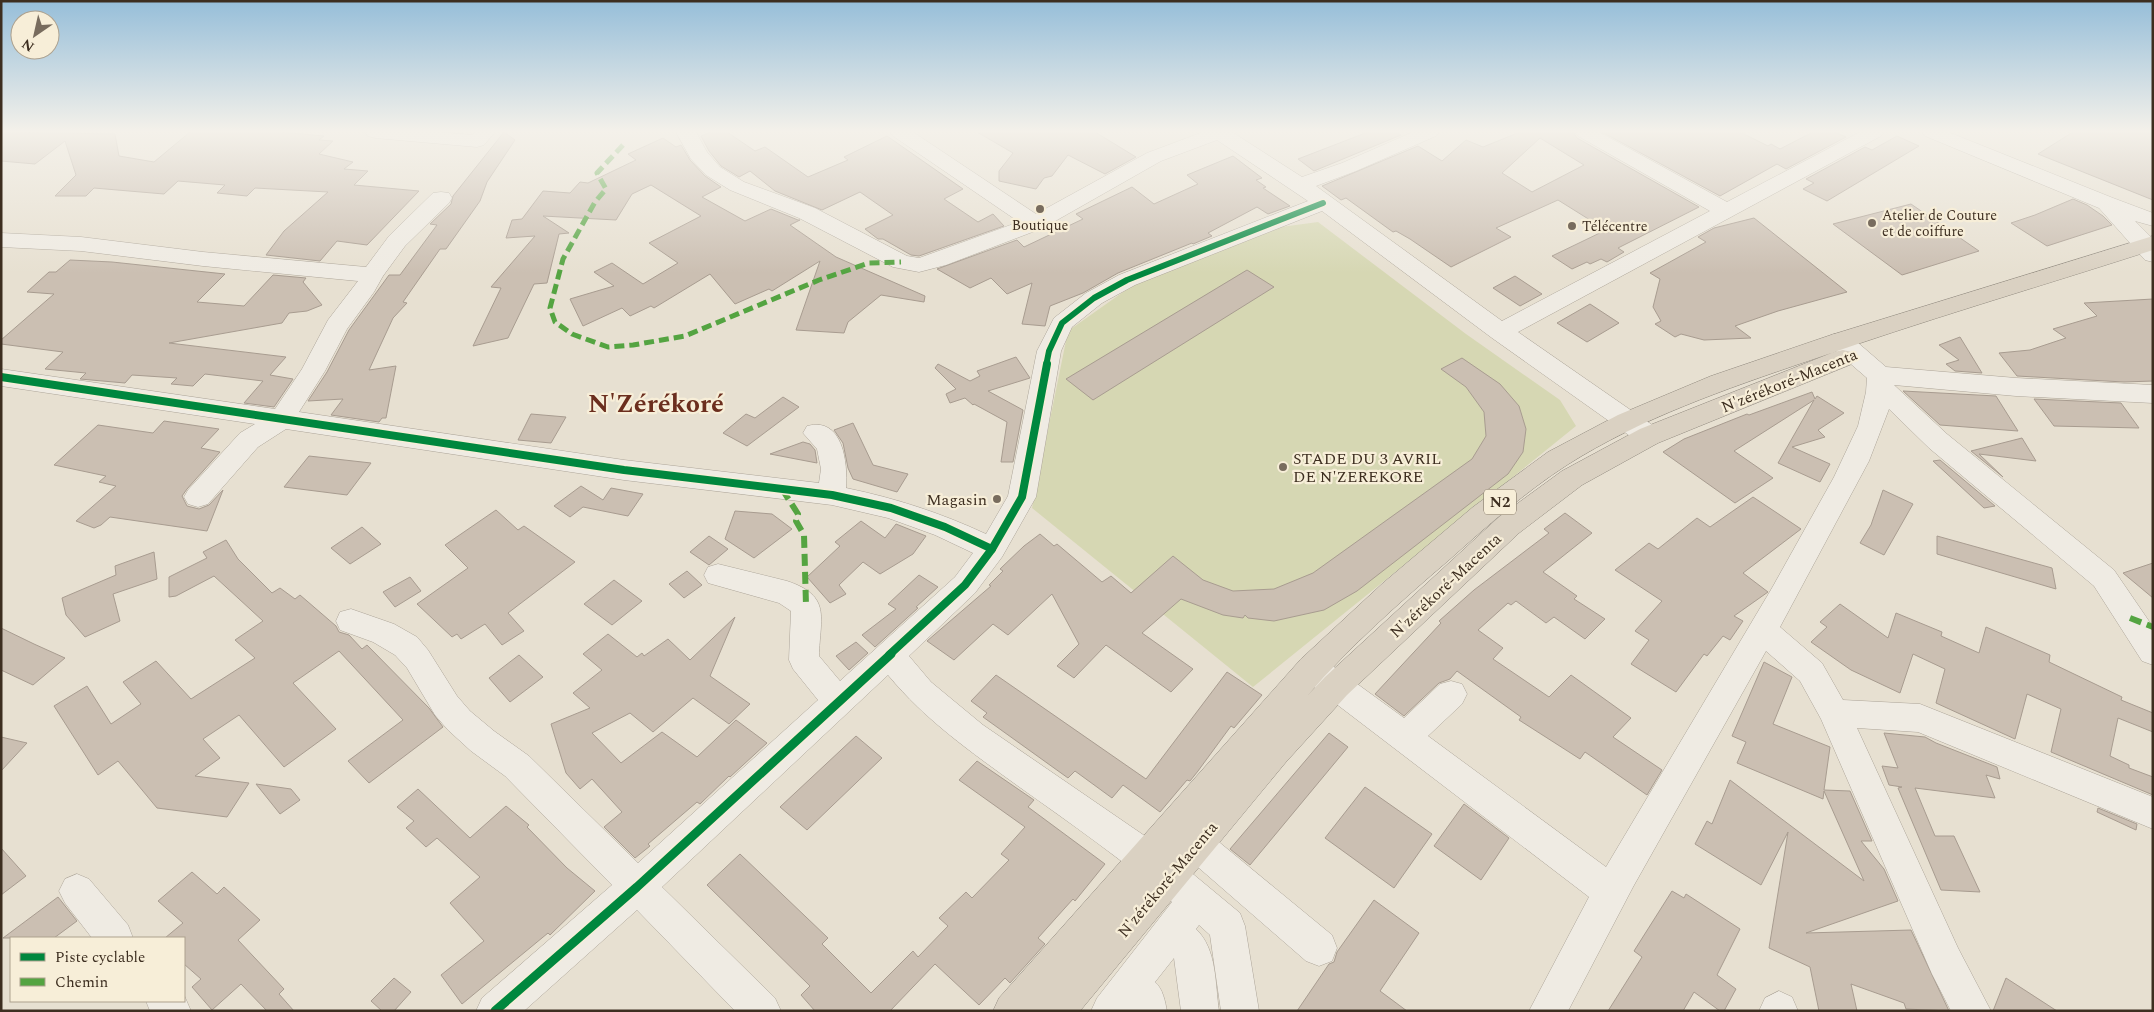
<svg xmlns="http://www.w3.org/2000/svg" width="2154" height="1012" font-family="Spectral,serif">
	<rect width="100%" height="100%" fill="#e7e0d1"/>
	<path fill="#d6d7b3" d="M1318 222 1466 334 1560 400 1576 426 1253 687 1032 508 1068 331 1133 285 1281 227Z"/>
	<g fill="#cbbfb2" stroke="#a89c90" fill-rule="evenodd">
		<path d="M1 132 115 134 119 156 154 162 190 132H280L324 136 319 140 333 141 319 154 353 162 344 169 368 171 354 185 419 191 367 245 337 241 320 261 266 255 284 231 328 192 255 188 247 196 217 193 225 185 178 181 164 194 94 188 86 196H55L76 175 65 141 35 164 1 161Z"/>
		<path d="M504 132 515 140 487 182 480 201 446 249H440L403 302 407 303 393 318 369 370 396 366 386 418H382L379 422 331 415 343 399 308 401 327 372 349 330 389 275H400L437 225 430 224 451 204 453 196Z"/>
		<path d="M711 132H727L755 151 765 147 808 177 848 160 844 157 887 136 963 189 944 199 978 222 993 214 1004 226 919 256 911 255 883 239H878L865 229 893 215 860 192 822 210 775 191 750 171 739 177 721 166 709 151 701 136Z"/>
		<path d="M977 132H1095L1136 157 1105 174 1068 155 1052 176 1044 178 1036 189 999 181V171L1013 153Z"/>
		<path d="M1368 132H1395L1401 135 1314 171 1298 159Z"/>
		<path d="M1520 132H1573L1577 138 1699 207 1618 248 1624 252 1607 262 1601 259 1590 264 1587 262 1572 269 1552 256 1606 230 1558 200 1496 228 1511 237 1451 267 1410 239 1396 231 1393 232 1346 198 1341 200 1322 186 1418 146 1442 161 1466 140 1483 147ZM1540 138 1584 165 1532 192 1502 173Z"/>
		<path d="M1602 132H1740L1768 146 1771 144 1780 149 1813 132H1834L1846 137 1786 169 1777 164 1720 196Z"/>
		<path d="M2073 132H2153V200L2038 154Z"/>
		<path d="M1897 136 1919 146 1827 201 1803 189 1814 183 1806 179 1865 147 1872 150Z"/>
		<path d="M663 138 676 147 681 145 690 160 705 176 721 187 702 197 745 221 771 209 798 220H800L790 225 836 257 925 296 924 302 881 295 848 322 844 333 796 330 820 261 772 291 769 289 735 304 710 274 654 308 651 306 630 316 622 308 583 326 570 299 614 286 594 272 612 263 643 284 678 263 649 243 701 216 651 185 632 194 616 220 543 216 569 233 559 234 547 283 534 284 508 338 473 346 501 288 491 287 535 236 506 238 512 220 522 219 543 191 570 193 580 182 588 183 636 160 628 154Z"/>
		<path d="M1233 156 1262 178 1256 180 1266 187 1263 188 1290 206 1268 214 1257 207 1208 233 1212 236 1193 244 1192 243 1118 273 1083 293 1050 306 1045 326 1022 324 1032 283 1007 294 991 278 970 288 937 269 1017 240 1024 247 1083 219 1076 214 1132 187 1154 204 1198 184 1187 175Z"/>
		<path d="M2073 199 2087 205 2103 216 2112 225 2047 246 2011 223 2035 215Z"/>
		<path d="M1911 204 1979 251 1902 275 1833 224Z"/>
		<path d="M1754 218 1847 292 1778 311 1735 326 1751 338 1704 340 1681 334 1675 337 1655 324 1661 321 1653 307 1660 279 1650 273 1706 242 1698 237 1714 228Z"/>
		<path d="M70 260 112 262 225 274 197 302 244 306 273 275 306 278 303 282 322 305 307 311 289 313 282 323 169 343 286 357 270 375 293 379 274 407 244 403 263 381 205 374 193 386 171 384 177 378 132 375 125 383 80 379 86 373 45 369 63 352 1 344V340L54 294 27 292 49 272H56Z"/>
		<path d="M1247 270 1274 287 1093 400 1066 379Z"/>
		<path d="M1515 276 1542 294 1520 306 1493 288Z"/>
		<path d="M2153 299V381L2124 382 2017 376 1999 353 2030 350 2066 338 2053 329 2097 316 2084 303Z"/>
		<path d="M1590 304 1619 323 1587 342 1557 323Z"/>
		<path d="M1960 337 1982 373 1955 371 1946 364 1959 360 1939 345Z"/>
		<path d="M1016 357 1030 378 988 391 1023 410 1013 462H1001L1007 422 974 404 973 405 965 398 950 403 946 394 956 389 935 368 938 364 970 381 980 376 977 371Z"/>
		<path d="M1462 358 1500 384 1519 406 1526 429 1523 452 1508 474 1357 591 1324 610 1274 621 1248 618 1245 615 1243 618 1223 615 1181 599 1142 633 1193 669 1171 692 1106 645 1074 678 1057 666 1079 644 1052 594 1008 635 993 624 954 660 927 641 991 586 989 585 1003 571 1000 569 1024 546 1040 534 1054 546 1057 544 1102 582 1111 576 1131 593 1173 556 1203 580 1233 591 1274 589 1313 573 1472 459 1486 436 1484 412 1466 387 1441 369Z"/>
		<path d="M1903 391 1996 396 2018 431 1940 425Z"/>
		<path d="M1812 392 1815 399 1817 396 1844 413 1818 430 1825 437 1792 447 1830 464 1820 482 1778 463 1814 400 1734 451 1773 478 1735 503 1663 452 1684 439 1747 414 1749 415Z"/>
		<path d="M783 397 799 407 747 446 723 433 746 414 755 418Z"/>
		<path d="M2034 399 2121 403 2139 428 2054 426Z"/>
		<path d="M531 414 566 417 551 443 518 440Z"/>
		<path d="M164 421 219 429 201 448 220 452 187 489 182 496 187 506 199 509 209 505 223 490 207 531 110 517 101 525 94 528 76 521 116 486 99 482 106 476 54 465 98 425 153 433Z"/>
		<path d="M853 423 873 465 908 474 897 492 853 479 848 468 843 443 834 430Z"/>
		<path d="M2022 438 2036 461 1979 454 2003 477 1971 451Z"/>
		<path d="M803 442 810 444 815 450 817 463 770 454Z"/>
		<path d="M309 456 371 463 347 495 284 487Z"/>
		<path d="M1940 460 1995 506 1984 508 1933 461Z"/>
		<path d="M581 486 603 500 611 488 643 494 628 516 583 507 570 517 554 506Z"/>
		<path d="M1883 490 1913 504 1884 555 1860 543 1871 525Z"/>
		<path d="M1753 497 1801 529 1743 573 1768 592 1734 616 1743 621 1730 640 1723 636 1707 656 1704 654 1676 692 1631 664 1649 640 1635 631 1662 601 1615 570 1649 543 1658 549 1697 518 1710 527Z"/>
		<path d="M496 510 518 530 524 526 575 562 508 613 524 631 502 645 485 624 461 639 457 634 452 637 417 604 468 568 445 545Z"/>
		<path d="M735 511 772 514 792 529 754 558 725 539Z"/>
		<path d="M1565 513 1592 533 1543 572 1577 596 1574 599 1605 619 1585 639 1554 617 1546 623 1516 601 1511 605 1508 603 1478 630 1503 648 1493 659 1549 697 1571 675 1631 718 1613 737 1662 770 1647 795 1585 752 1580 759 1519 720 1521 717 1457 671 1450 679 1439 683 1404 716 1375 694 1441 623 1439 621 1474 590 1549 533 1544 529Z"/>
		<path d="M861 521 885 538 896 524 926 536 913 554 880 574 863 562 839 585 846 594 830 603 807 577 840 546 835 542Z"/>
		<path d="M362 527 381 544 350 564 331 548Z"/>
		<path d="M709 536 728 549 709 565 690 552Z"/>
		<path d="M1937 536 2052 568 2056 589 1937 554Z"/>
		<path d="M226 540 238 559 272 593 280 588 295 599 300 595 336 626 339 632 349 635 362 649 367 645 429 708 443 727 369 783 348 761 403 720 339 651 293 683 336 729 284 767 239 715 203 739 220 758 195 776 249 783 227 817 157 808 118 761 98 775 54 706 87 686 111 724 141 704 123 682 156 661 191 699 255 658 235 640 263 621 214 576 176 596 169 597V577L207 558 203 552Z"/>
		<path d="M154 552 157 579 113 594 120 621 85 637 66 615 62 598 116 575 115 566Z"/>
		<path d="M2153 563V598L2123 573Z"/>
		<path d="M687 571 702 585 684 598 669 584Z"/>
		<path d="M919 575 938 587 916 607 918 608 875 647 862 635 896 609 888 604Z"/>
		<path d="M410 577 421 591 395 607 383 592Z"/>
		<path d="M614 580 642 601 612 625 584 604Z"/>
		<path d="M1840 604 1888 638 1896 613 1942 632 1941 636 1979 653 1986 627 2050 655 2049 662 2122 697 2121 700 2153 713V732L2118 718 2110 756 2129 765V768L2153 777V795L2051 752 2061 709 2027 694 2015 739 1936 703 1945 669 1913 654 1900 693 1851 670 1811 642 1827 627 1820 622Z"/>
		<path d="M735 617 710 676 750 704 729 724 693 698 653 732 630 713 592 733 621 763 662 732 697 757 736 720 767 743 730 777 729 776 700 804 697 802 648 844 650 846 635 858 604 827 622 812 592 779 580 789 566 773 551 724 590 708 573 693 602 670 583 654 608 634 637 657 642 653 644 656 668 639 690 660Z"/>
		<path d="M1 628 34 644 65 658 33 685 1 670Z"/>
		<path d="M856 642 868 653 849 670 836 656Z"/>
		<path d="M519 655 543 677 510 702 489 678Z"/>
		<path d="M1764 662 1792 677 1773 724 1830 747 1824 790 1850 791 1872 841H1861L1884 869 1898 901 1806 933 1911 930 1949 1011 1906 1009 1904 1003 1851 984 1857 1011H1819L1810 967 1769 948 1788 832 1761 885 1695 844 1707 821 1712 824 1730 780 1864 881 1824 791 1823 799 1737 763 1746 742 1732 736Z"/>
		<path d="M1227 672 1262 695 1234 728 1231 726 1198 771 1190 781 1187 780 1160 812 1123 785 1112 798 1075 771 1068 778 983 717 987 713 971 701 996 675 1146 779Z"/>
		<path d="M1329 733 1348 747 1250 865 1230 849Z"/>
		<path d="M1884 733 1925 737 1936 743 1997 767 2000 779 1986 775 1995 798 1915 788 1935 836H1954L1980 892 1941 890 1898 788 1902 787 1889 785 1882 766 1898 768Z"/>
		<path d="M856 736 882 758 807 830 780 807Z"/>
		<path d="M1 737 27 743 1 771Z"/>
		<path d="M977 761 1034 800 1028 807 1105 864 1075 901 1073 899 1038 938 1045 944 1010 983 1005 978 979 1005 935 964 890 1011H815L801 995 810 986 707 885 740 854 828 938 822 944 871 993 913 951 918 957 948 926 939 918 966 892 972 898 1009 860 1001 854 1025 827 959 780Z"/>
		<path d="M256 784 291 789 300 800 280 814Z"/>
		<path d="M1365 787 1432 834 1394 888 1325 838Z"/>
		<path d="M418 789 470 838 506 806 529 825 527 827 567 868 595 891 550 935 548 933 462 1004 441 975 484 941 450 903 480 877 437 838 426 847 406 828 414 821 397 807Z"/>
		<path d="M1464 804 1509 838 1481 880 1434 846Z"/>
		<path d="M2098 808 2137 824 2136 830 2097 812Z"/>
		<path d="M1 848 26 876 1 895Z"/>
		<path d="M192 872 217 894 224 887 260 920 238 940 284 989 279 994 294 1011H267L241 984 212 1010 192 987 201 979 184 964V938H165L183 923 158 901Z"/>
		<path d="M1672 891 1684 898 1686 894 1740 929 1717 975 1736 989 1724 1011H1720L1694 992 1683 1011H1608L1642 957 1634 951Z"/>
		<path d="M58 897 77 921 54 938H3Z"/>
		<path d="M1374 900 1419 933 1380 991 1407 1011H1297L1329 964 1334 962 1337 952Z"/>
		<path d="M394 978 411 992 394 1011H382L371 1001Z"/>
		<path d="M2006 978 2057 1011H1993Z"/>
	</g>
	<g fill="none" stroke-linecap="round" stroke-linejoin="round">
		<defs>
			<g id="minor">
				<path d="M365 132H438L472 135 475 132H495L484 145 477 147 375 138 368 136Z"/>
				<path d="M676 132H696L707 152 720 167 744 182 815 208 907 256 919 258 1019 222 893 136 890 132H913L1036 214 1147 153 1203 132H1232L1302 177 1342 163 1413 132H1439L1436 136 1356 171 1316 186 1502 321 1710 211 1578 136 1575 132H1599L1727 202 1860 132H1884L1881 136 1518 332 1658 429 1662 436 1658 443 1649 445 1640 443 1492 338 1322 211 1135 285 1102 303 1072 327 1061 351 1036 497 1002 557 975 593 909 656 931 682 983 725 1158 845 1240 913 1245 926 1259 1011H1221L1210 935 1199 925 1196 929C1217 949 1215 983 1219 1011H1181L1174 958 1155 982C1163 989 1165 1001 1167 1011H1091L1097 998 1172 902C1123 860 1070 823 1018 786 971 752 925 720 888 675L662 887 775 998 781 1011H735L637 910 524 1011H476L482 998 612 885 505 776 471 751 448 730 435 715 407 668 395 655 373 642 340 630 336 621 340 612 351 609 394 624 417 637 428 650 457 696 470 711 494 731 529 756 638 863 818 700 793 669 789 660 791 611 779 603 708 583 704 575 708 567 718 564 787 581C832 596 820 617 819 656L840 681 955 577 973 553 935 535 888 518 832 505 624 480 286 429 258 447 208 504 198 507 188 504 184 497 188 490 240 433 255 424 1 386V369L275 409 302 369 328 320 358 281 203 266 81 251 1 247V233L81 237 203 252 366 267 389 236 433 193 441 192 449 193 452 198 449 203 405 246 383 276 374 292 347 329 325 371 299 412 624 460 819 483 821 469 817 449 803 433 807 426C843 416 848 463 846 488 895 498 941 513 986 534L1008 496 1037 351 1054 318 1086 293 1119 275 1308 201 1217 140 1161 161 1043 228 946 265 919 272 893 267 799 218 730 190 706 175 691 159Z"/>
				<path d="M1922 132H1948L2113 198 2153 213V226L2135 221 2153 239V262L2145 260 2099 208 1925 136Z"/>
				<path d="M1840 333 1849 335 1886 367 2016 378 2153 385V403L2016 396 1894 385 1947 434 2114 570 2153 627V665L2142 661 2094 586 1929 448 1889 409 1869 461 1780 627 1822 663 1843 700 1920 704 2153 797V829L1918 732 1857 728 1958 948 1991 1011H1951L1932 974 1821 719 1800 681 1766 651 1633 887 1568 1011H1529L1589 897 1301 677 1297 668 1301 659 1312 655 1323 659 1404 718 1440 684 1451 681 1462 684 1467 694 1462 704 1428 736 1606 867 1772 588 1834 477 1858 426 1866 392 1867 378 1831 347 1828 341 1831 335Z"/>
				<path d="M1196 828 1208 833 1332 935 1337 948 1332 961 1319 966 1306 961 1184 855 1179 844 1184 833Z"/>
				<path d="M77 874 89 879 128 925 133 938H92L65 903 59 891 65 879Z"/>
				<path d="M1779 991 1792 997 1798 1011H1759L1765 998Z"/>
				<path d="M184 995 191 1011H150L146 1001H184Z"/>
			</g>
			<path id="highway" d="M2153 236V250C2038 287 1922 321 1808 361 1726 389 1641 418 1567 465 1525 492 1486 527 1449 560 1400 602 1350 646 1308 695L1325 677 1499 517 1562 471 1640 429 1834 352 1843 350 1852 352 1855 358 1852 364 1658 443 1582 485 1519 533 1347 695 1286 762 1080 1011H993L999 998 1301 659 1383 583 1473 507 1548 452 1618 415 1711 376 1831 335Z"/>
		</defs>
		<use href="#minor" stroke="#ada599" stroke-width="1"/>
		<use href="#highway" stroke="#928b80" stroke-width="1"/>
		<use href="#minor" fill="#efebe3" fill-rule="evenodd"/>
		<use href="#highway" fill="#dad1c2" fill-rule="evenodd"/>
		<path stroke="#54a441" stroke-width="5" stroke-dasharray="10 5" stroke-linecap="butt" d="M623 145 597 173 606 189 595 202 563 259 550 308 555 322 572 334 608 347 633 345 685 336 819 280 869 263 901 262"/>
		<g stroke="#54a441" stroke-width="6" stroke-dasharray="12 6" stroke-linecap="butt">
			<path d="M782 489 798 514 796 521 804 535 806 605"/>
			<path d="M2130 618 2153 627"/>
		</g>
		<defs>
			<path id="cycleway-far2" d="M1046 366 1049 351 1062 323 1094 298 1127 280 1323 203"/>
			<g id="cycleway-far1">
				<path d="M1 377 624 470 832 495 891 508 945 527 992 549"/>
				<path d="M889 655 965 585 992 549 1022 497 1047 364"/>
			</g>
			<path id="cycleway" d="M495 1011 637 887 891 654"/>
		</defs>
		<use href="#cycleway-far2" stroke="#f7eed8" stroke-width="9"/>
		<use href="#cycleway-far1" stroke="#f7eed8" stroke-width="11"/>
		<use href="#cycleway" stroke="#f7eed8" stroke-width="12"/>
		<use href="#cycleway-far2" stroke="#00873e" stroke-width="6"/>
		<use href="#cycleway-far1" stroke="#00873e" stroke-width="8"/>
		<use href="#cycleway" stroke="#00873e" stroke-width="9"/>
	</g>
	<linearGradient id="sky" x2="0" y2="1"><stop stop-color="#96bed9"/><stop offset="0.48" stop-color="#f4f1ea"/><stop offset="1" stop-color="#f4f1ea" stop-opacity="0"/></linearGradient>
	<rect width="2154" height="273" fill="url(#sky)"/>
	<g fill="#786c5e" stroke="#f7eed8" stroke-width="2">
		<circle cx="1040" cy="209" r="5"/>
		<circle cx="1872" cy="223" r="5"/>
		<circle cx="1572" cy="226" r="5"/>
		<circle cx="1283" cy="467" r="5"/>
		<circle cx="997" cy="499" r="5"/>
	</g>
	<g text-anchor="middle" stroke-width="4.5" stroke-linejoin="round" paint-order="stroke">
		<g font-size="14" fill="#3d2e20" stroke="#f7eed8" text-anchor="start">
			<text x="1882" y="220">Atelier de Couture<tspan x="1882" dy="16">et de coiffure</tspan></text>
			<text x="1040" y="230" text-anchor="middle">Boutique</text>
			<text x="1582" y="231">Télécentre</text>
		</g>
		<rect fill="#f7eed8" stroke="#756857" stroke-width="1" x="1484" y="489.5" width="32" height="25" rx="4"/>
		<g font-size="15" font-weight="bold" fill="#3d2e20">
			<text x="1500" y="507">N2</text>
		</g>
		<g font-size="16" fill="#3d2e20" stroke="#f7eed8">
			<text transform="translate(1789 380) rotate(-22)" y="6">N'zérékoré-Macenta</text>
			<text transform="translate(1445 585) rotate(-43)" y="6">N'zérékoré-Macenta</text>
			<text transform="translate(1167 879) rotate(-50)" y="6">N'zérékoré-Macenta</text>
		</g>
		<g font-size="16" fill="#3d2e20" stroke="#f7eed8" text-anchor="start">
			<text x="1293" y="464">STADE DU 3 AVRIL<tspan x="1293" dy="18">DE N'ZEREKORE</tspan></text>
			<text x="987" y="505" text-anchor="end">Magasin</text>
		</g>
		<g font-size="26" font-weight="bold" fill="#6b2e1e" stroke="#f7eed8">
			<text x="656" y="412">N'Zérékoré</text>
		</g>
	</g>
	<rect width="2154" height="1012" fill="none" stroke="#3d2e20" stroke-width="5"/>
	<rect x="10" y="937" width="175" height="65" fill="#f7eed8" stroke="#ada18e"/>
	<rect x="20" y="953" width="25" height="8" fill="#00873e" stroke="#ada18e"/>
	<text x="55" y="962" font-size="15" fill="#3d2e20">Piste cyclable</text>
	<rect x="20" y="978" width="25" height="8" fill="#54a441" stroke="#ada18e"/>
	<text x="55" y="987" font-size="15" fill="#3d2e20">Chemin</text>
	<g transform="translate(35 35) rotate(214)"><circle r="24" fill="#f7eed8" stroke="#ada18e"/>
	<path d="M0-4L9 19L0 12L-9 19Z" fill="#786c5e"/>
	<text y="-8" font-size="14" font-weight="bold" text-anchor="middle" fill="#3d2e20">N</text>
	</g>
</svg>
